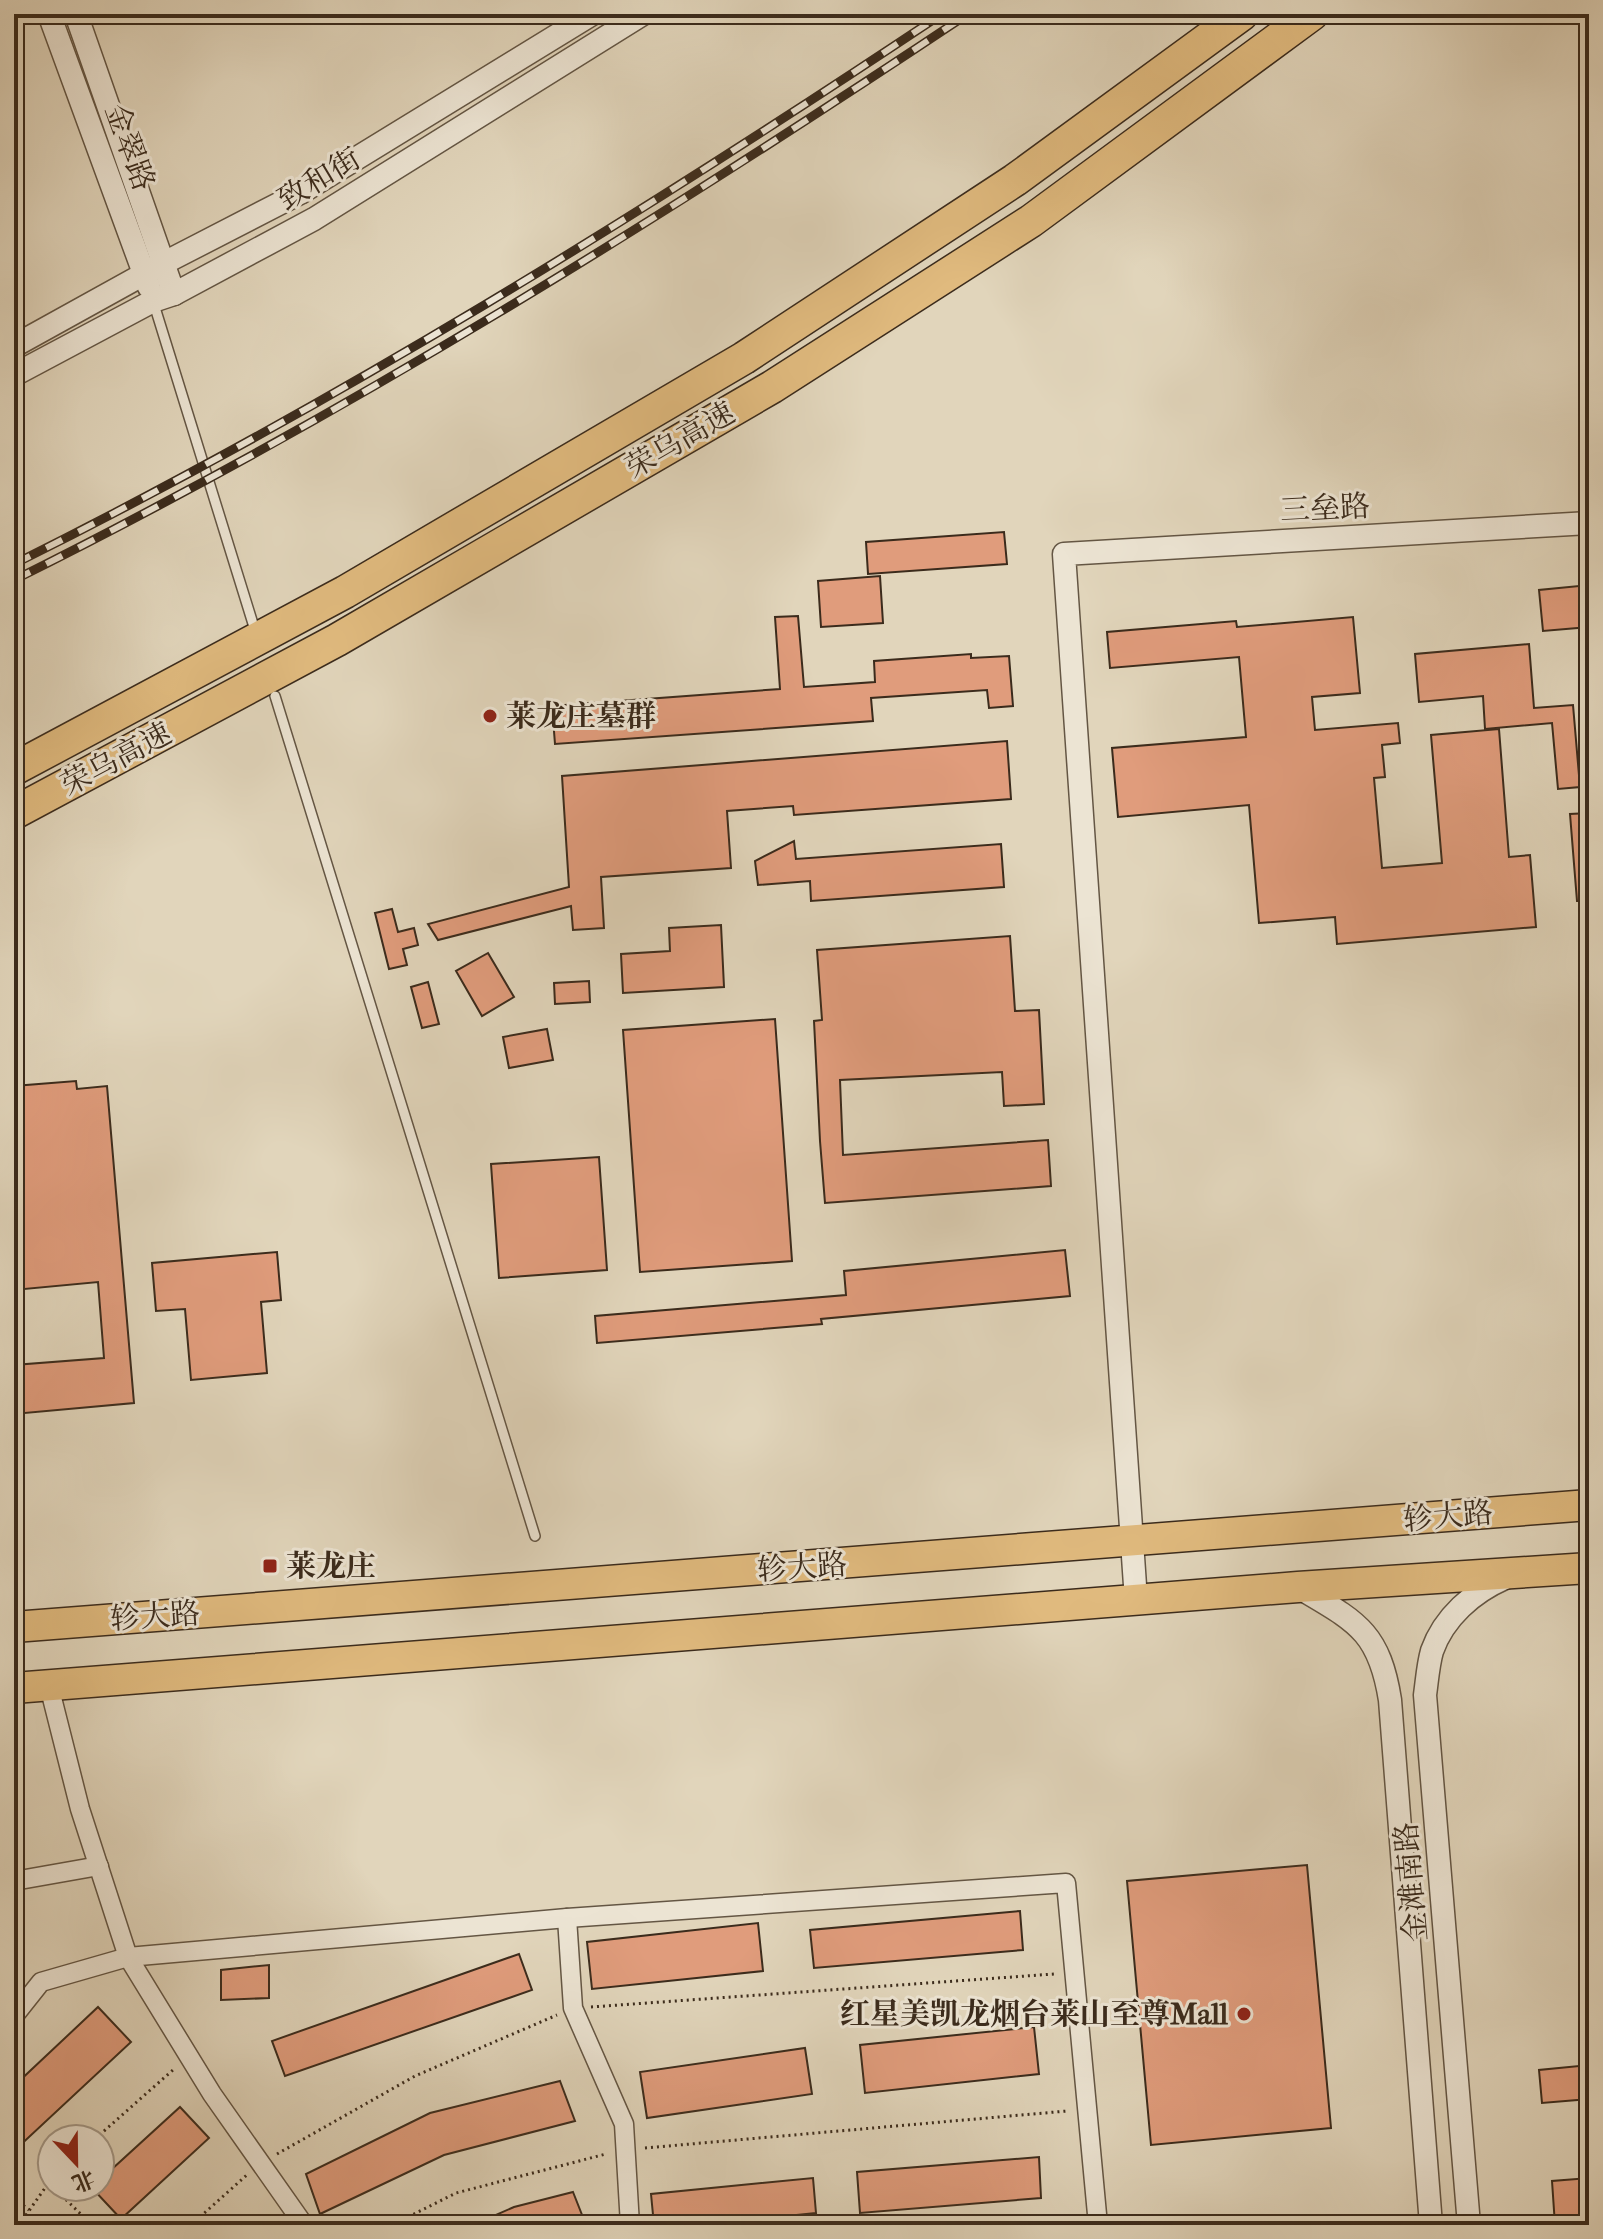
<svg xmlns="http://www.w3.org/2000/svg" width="1603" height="2239" font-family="'IM FELL French Canon','Noto Serif SC',serif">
	<rect width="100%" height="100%" fill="#e1d5bb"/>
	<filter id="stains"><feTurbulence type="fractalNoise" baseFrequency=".0025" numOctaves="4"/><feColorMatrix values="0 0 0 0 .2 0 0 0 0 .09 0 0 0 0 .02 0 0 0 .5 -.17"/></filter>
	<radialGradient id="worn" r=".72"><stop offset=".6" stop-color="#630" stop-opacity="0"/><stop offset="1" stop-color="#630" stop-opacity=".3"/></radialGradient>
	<g fill="#e09c7c" stroke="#3b2b1c" stroke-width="2">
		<path d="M1004 532 1007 564 868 574 866 542Z"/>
		<path d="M880 576 883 623 821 627 818 581Z"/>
		<path d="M1589 585V627L1543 631 1539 590Z"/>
		<path d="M798 616 804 687 875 682 874 661 971 654V658L1009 656 1013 706 989 708 987 690 871 698 873 721 555 744 552 706 780 689 775 617Z"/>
		<path d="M1353 617 1360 693 1312 697 1315 730 1398 723 1400 743 1382 745 1385 777 1374 778 1382 868 1442 863 1431 735 1499 729 1509 857 1530 855 1536 927 1337 944 1335 917 1259 923 1249 805 1118 817 1112 748 1246 737 1239 657 1110 668 1107 632 1236 621 1237 627Z"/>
		<path d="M1529 644 1534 708 1573 705 1580 787 1558 789 1552 723 1485 729 1483 696 1419 702 1415 654Z"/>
		<path d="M1007 741 1011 799 794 815 793 806 727 811 731 868 601 877 604 928 573 930 571 906 438 940 428 924 569 887 562 776Z"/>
		<path d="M1589 813V901H1577L1570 814Z"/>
		<path d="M794 841 796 859 1001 844 1004 887 811 901 810 881 758 885 755 861Z"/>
		<path d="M392 909 398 932 414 928 418 945 403 949 407 965 389 969 375 913Z"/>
		<path d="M721 925 724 987 623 993 621 954 670 951 669 928Z"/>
		<path d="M1010 936 1015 1011 1039 1010 1044 1104 1004 1106 1002 1072 840 1080 843 1155 1048 1140 1051 1186 825 1203 820 1141 814 1021 822 1020 817 950Z"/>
		<path d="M488 953 514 997 482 1016 456 971Z"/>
		<path d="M589 981 590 1002 555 1004 554 983Z"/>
		<path d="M428 982 439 1024 422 1028 411 987Z"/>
		<path d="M775 1019 792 1261 640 1272 623 1030Z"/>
		<path d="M547 1029 553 1060 509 1068 503 1037Z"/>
		<path d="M76 1081 77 1089 107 1086 134 1403 14 1414V1365L104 1358 98 1282 14 1290V1086Z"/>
		<path d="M599 1157 607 1270 499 1278 491 1164Z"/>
		<path d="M1065 1250 1070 1296 821 1319 822 1324 597 1343 595 1316 846 1295 844 1271Z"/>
		<path d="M277 1252 281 1300 261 1302 267 1373 191 1380 185 1309 156 1311 152 1263Z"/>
		<path d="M1307 1865 1331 2128 1151 2145 1127 1881Z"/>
		<path d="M1020 1911 1023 1950 814 1968 810 1930Z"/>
		<path d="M758 1923 763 1971 592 1989 587 1942Z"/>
		<path d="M519 1954 532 1990 285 2076 272 2041Z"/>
		<path d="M269 1965V1998L221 2000V1970Z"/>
		<path d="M98 2007 131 2042 14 2151V2086Z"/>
		<path d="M1034 2027 1039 2074 865 2093 860 2045Z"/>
		<path d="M805 2048 812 2094 647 2118 640 2072Z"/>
		<path d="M1589 2065V2099L1542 2103 1539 2070Z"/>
		<path d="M560 2081 575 2121 444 2155 320 2214 306 2174 430 2113Z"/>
		<path d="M180 2107 209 2138 121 2219 92 2188 100 2187V2180Z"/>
		<path d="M1039 2157 1041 2198 860 2213 857 2172Z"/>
		<path d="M813 2178 816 2213 700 2225H654L651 2194Z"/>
		<path d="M1589 2178V2225H1555L1552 2181Z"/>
		<path d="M573 2192 586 2225H473L514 2207Z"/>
	</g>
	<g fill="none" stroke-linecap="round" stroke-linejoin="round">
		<defs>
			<g id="service">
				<path d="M153 301 254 627"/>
				<path d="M275 696 535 1536"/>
			</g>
			<g id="minor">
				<path d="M49 1686 80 1809 128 1957 212 2094 304 2225"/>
				<path d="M14 1881 99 1866"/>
				<path d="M567 1918 573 2008 624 2124 630 2225"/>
				<path d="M14 2016 41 1982 128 1957 567 1918 1066 1883 1098 2225"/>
			</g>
			<g id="tertiary">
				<path d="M49 14 149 287"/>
				<path d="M76 14 174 294"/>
				<path d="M14 346 164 263 300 193 592 14"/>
				<path d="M14 375 153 301 174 294 314 219 643 14"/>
				<path d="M1298 1587C1355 1621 1379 1630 1390 1700L1431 2225"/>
				<path d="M1136 1600 1064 554 1589 523"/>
				<path d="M1469 2225 1425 1695C1427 1681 1428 1665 1432 1651 1444 1617 1473 1592 1505 1578"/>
			</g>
			<g id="trunk">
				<path d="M14 1627 1589 1505"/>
				<path d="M14 1688 1298 1587 1589 1568"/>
			</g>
			<g id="motorway">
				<path d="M14 769 345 592 744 358 1015 180 1242 14"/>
				<path d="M14 813 337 640 772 387 1031 221 1312 14"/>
			</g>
		</defs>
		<use href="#service" stroke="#645644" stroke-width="12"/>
		<use href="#minor" stroke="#645644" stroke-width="21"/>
		<use href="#tertiary" stroke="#645644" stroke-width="25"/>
		<use href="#trunk" stroke="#3b2b1c" stroke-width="33"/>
		<use href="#motorway" stroke="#3b2b1c" stroke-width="35"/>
		<g stroke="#3b2b1c" stroke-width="3" stroke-dasharray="2 4" stroke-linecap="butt">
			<path d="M591 2007 1054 1974"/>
			<path d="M95 2139 174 2069"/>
			<path d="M645 2148 1067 2111"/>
			<path d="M277 2154 415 2076 557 2015"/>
			<path d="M53 2187 92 2225"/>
			<path d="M14 2198 29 2210"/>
			<path d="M19 2225 52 2178"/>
			<path d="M191 2225 248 2174"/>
			<path d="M392 2225 456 2193 606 2154"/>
		</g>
		<use href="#service" stroke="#ece4d3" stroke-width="9"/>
		<use href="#minor" stroke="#ece4d3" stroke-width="18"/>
		<use href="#tertiary" stroke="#ece4d3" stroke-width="22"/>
		<use href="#trunk" stroke="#e0ba7e" stroke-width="30"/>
		<use href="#motorway" stroke="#e0ba7e" stroke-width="32"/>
		<defs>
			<g id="rail">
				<path d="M14 564C336 404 643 213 942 14"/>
				<path d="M14 580C346 415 660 219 968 14"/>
			</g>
		</defs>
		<use href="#rail" stroke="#3b2b1c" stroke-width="9"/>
		<use href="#rail" stroke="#ece4d3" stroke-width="6" stroke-dasharray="18" stroke-linecap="butt"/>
	</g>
	<g fill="#8f2418" stroke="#ece4d3" stroke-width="3">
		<circle cx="490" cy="716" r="8"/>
		<rect x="262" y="1558" width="16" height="16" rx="4"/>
		<circle cx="1244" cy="2014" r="8"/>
	</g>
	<g text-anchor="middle" stroke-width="6" stroke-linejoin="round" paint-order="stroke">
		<g font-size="30" fill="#3b2b1c" stroke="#ece4d3">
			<text transform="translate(130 147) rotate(70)" y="10">金翠路</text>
			<text transform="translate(319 179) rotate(-31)" y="10">致和街</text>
			<text transform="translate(680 440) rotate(-30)" y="10">荣乌高速</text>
			<text transform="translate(1325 508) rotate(-3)" y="10">三垒路</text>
			<text transform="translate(116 759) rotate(-28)" y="10">荣乌高速</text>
			<text transform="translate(1448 1516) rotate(-5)" y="10">轸大路</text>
			<text transform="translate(802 1567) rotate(-4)" y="10">轸大路</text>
			<text transform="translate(155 1616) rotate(-4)" y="10">轸大路</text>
			<text transform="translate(1411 1882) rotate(-95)" y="10">金滩南路</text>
		</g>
		<g font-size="30" font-weight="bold" fill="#3b2b1c" stroke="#ece4d3" text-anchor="start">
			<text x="506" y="726">莱龙庄墓群</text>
			<text x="286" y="1576">莱龙庄</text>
			<text x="1228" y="2024" text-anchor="end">红星美凯龙烟台莱山至尊Mall</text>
		</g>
	</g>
	<rect width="1603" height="2239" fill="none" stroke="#e1d5bb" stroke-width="48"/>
	<rect x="16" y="16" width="1571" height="2207" fill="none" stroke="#3b2b1c" stroke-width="4"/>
	<rect x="24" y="24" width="1555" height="2191" fill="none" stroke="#3b2b1c" stroke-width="2"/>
	<g transform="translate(76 2163) rotate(158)"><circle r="38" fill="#ece4d3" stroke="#a59a8a" stroke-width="2"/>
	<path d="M0-6L14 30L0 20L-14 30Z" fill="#8f2418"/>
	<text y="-12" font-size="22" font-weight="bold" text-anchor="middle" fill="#3b2b1c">北</text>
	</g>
	<rect width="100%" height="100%" filter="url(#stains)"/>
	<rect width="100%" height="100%" fill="url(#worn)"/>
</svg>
